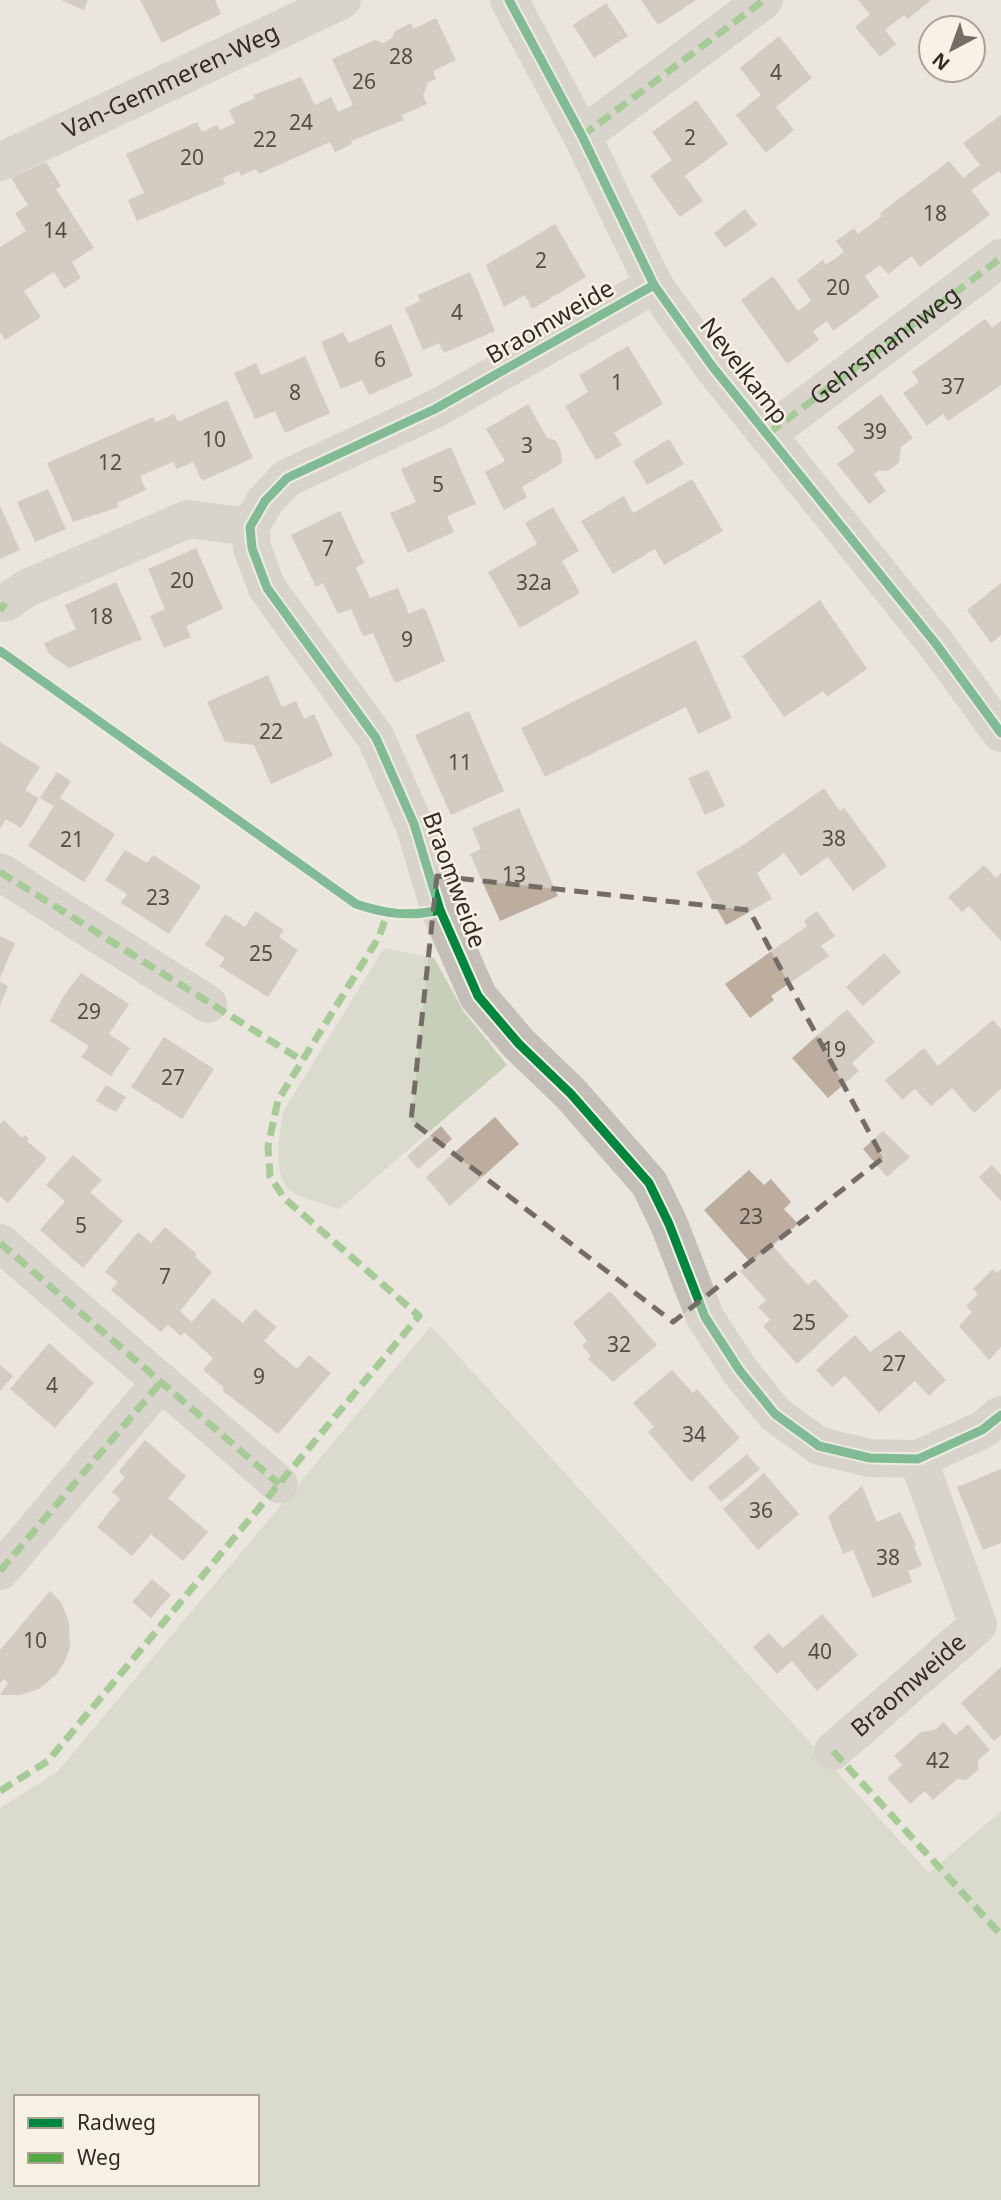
<svg xmlns="http://www.w3.org/2000/svg" width="1001" height="2200" font-family="'Noto Sans',sans-serif">
	<rect width="100%" height="100%" fill="#eae6dd"/>
	<g fill="#c7cfb8" fill-rule="evenodd">
		<path d="M384 948 434 958 464 1012 507 1065 339 1209C325 1204 307 1200 293 1193 271 1180 279 1130 284 1110Z"/>
		<path d="M431 1326 929 1873 1001 1811V2200H0V1808L57 1772ZM16 2097H257V2184H16Z"/>
	</g>
	<g fill="#bdad9f">
		<path d="M61 0H88L84 10Z"/>
		<path d="M140 0H215L221 14 162 43Z"/>
		<path d="M641 0H696L658 25Z"/>
		<path d="M858 0H931L908 19 904 15 885 30 896 44 880 57 855 27 870 14Z"/>
		<path d="M606 3 628 36 594 58 573 25Z"/>
		<path d="M436 18 456 60 433 71 436 79 428 82 423 96 427 104 402 115 404 120 351 141 352 144 335 152 330 142 259 174 256 169 241 176 239 171 223 178 225 184 137 221 128 200 144 193 126 154 197 122 202 132 217 125 220 130 235 123 229 110 255 98 253 95 301 77 315 105 331 97 338 112 353 105 332 59 375 40 383 43 392 38 395 31 411 23 413 29Z"/>
		<path d="M779 36 812 78 776 107 794 130 766 153 736 115 761 95 740 68Z"/>
		<path d="M696 100 728 144 685 176 703 201 680 217 650 176 672 160 652 132Z"/>
		<path d="M1001 115V174L999 171 971 190 990 215 920 267 912 256 888 274 880 265 865 276 879 297 833 331 827 321 813 331 819 340 787 364 741 300 773 276 798 311 811 301 797 280 823 260 826 265 844 252 836 241 854 228 858 234 882 216 880 213 949 161 963 178 980 165 963 143Z"/>
		<path d="M46 162 61 186 56 189 94 248 72 262 81 278 64 289 54 272 24 291 41 317 5 340 0 332V247L26 231 15 213 28 205 11 178Z"/>
		<path d="M745 209 757 225 725 248 714 233Z"/>
		<path d="M555 224 586 277 532 309 525 295 504 307 486 265Z"/>
		<path d="M470 272 495 331 444 353 439 343 423 350 405 308 420 301 418 295Z"/>
		<path d="M985 319 992 328 1001 321V385L948 421 943 414 927 426 903 393 919 382 912 372Z"/>
		<path d="M391 324 413 376 369 395 362 380 341 389 321 342 343 332 349 343Z"/>
		<path d="M628 346 663 404 614 433 622 445 596 460 565 406 588 392 579 375Z"/>
		<path d="M305 356 330 413 285 433 275 411 255 419 234 373 256 363 261 375Z"/>
		<path d="M881 394 913 438 901 447 899 463 887 471 879 470 874 474 886 491 869 504 837 464 855 451 837 427Z"/>
		<path d="M227 400 253 458 202 481 193 462 177 469 173 462 140 476 146 490 117 503 119 507 73 522 47 463 153 417 156 422 174 414 178 422Z"/>
		<path d="M528 404 547 438 555 440 561 451 562 463 522 487 527 497 504 510 485 472 505 461 486 429Z"/>
		<path d="M669 439 684 464 647 485 633 461Z"/>
		<path d="M451 447 476 504 447 516 454 532 408 553 390 513 416 502 401 469Z"/>
		<path d="M692 479 723 531 664 565 655 549 613 574 581 521 624 496 633 513Z"/>
		<path d="M48 489 66 529 35 542 17 502Z"/>
		<path d="M0 506 20 550 0 559Z"/>
		<path d="M553 507 579 551 562 561 580 593 520 628 488 572 537 544 525 523Z"/>
		<path d="M340 511 364 563 356 568 370 598 398 588 409 614 422 608 426 610 445 661 398 682 394 681 373 633 363 636 351 609 338 614 323 583 316 587 291 535Z"/>
		<path d="M196 548 223 609 186 626 191 637 164 648 150 616 165 609 148 569Z"/>
		<path d="M116 582 142 639 69 668 49 654 44 643 76 629 65 605Z"/>
		<path d="M1001 583V635L991 643 967 610Z"/>
		<path d="M820 600 867 669 827 697 823 691 784 717 742 656Z"/>
		<path d="M696 640 732 718 698 734 686 707 545 777 521 728Z"/>
		<path d="M268 675 282 707 296 701 304 719 314 714 333 756 271 784 254 745 225 742 207 702Z"/>
		<path d="M469 711 504 791 451 815 415 735Z"/>
		<path d="M0 742 40 767 25 790 39 798 21 828 6 819 0 829Z"/>
		<path d="M708 770 725 806 705 815 688 778Z"/>
		<path d="M57 772 71 781 60 798 115 834 84 882 28 846 54 806 40 798Z"/>
		<path d="M824 788 840 811 844 808 887 866 853 891 828 857 801 876 784 853 757 873 772 899 726 925 696 872 740 847Z"/>
		<path d="M519 808 558 896 500 921 470 854 481 849 472 828Z"/>
		<path d="M125 850 147 863 153 855 201 886 169 934 121 903 127 894 105 880Z"/>
		<path d="M984 865 996 878 1001 873V941L969 906 962 912 948 897Z"/>
		<path d="M255 911 284 930 279 937 298 950 268 997 219 966 225 958 205 945 225 914 245 927Z"/>
		<path d="M817 911 835 936 821 946 829 956 771 996 774 1000 750 1018 725 984 807 926 804 921Z"/>
		<path d="M0 936 15 943 0 978Z"/>
		<path d="M884 953 901 972 863 1006 846 987Z"/>
		<path d="M81 973 129 1004 109 1034 130 1048 111 1076 81 1057 89 1046 50 1021 65 994Z"/>
		<path d="M0 982 8 986 0 1005Z"/>
		<path d="M847 1009 875 1042 852 1063 859 1071 828 1098 792 1058Z"/>
		<path d="M993 1020 1001 1029V1089L974 1113 952 1088 931 1106 915 1089 902 1100 885 1080 924 1048 938 1066Z"/>
		<path d="M164 1037 214 1069 182 1119 131 1087Z"/>
		<path d="M106 1085 126 1097 116 1112 96 1101Z"/>
		<path d="M495 1117 519 1144 450 1206 426 1177Z"/>
		<path d="M4 1120 22 1138 25 1135 29 1138 27 1141 47 1158 8 1203 0 1196V1124Z"/>
		<path d="M441 1126 452 1139 418 1169 407 1156Z"/>
		<path d="M883 1131 910 1157 887 1177 863 1149Z"/>
		<path d="M73 1155 102 1180 90 1192 123 1221 83 1268 40 1230 65 1201 46 1185Z"/>
		<path d="M992 1165 1001 1175V1201L979 1177Z"/>
		<path d="M749 1170 764 1185 771 1179 791 1202 784 1209 798 1224 773 1246 808 1285 815 1279 849 1316 797 1364 763 1326 770 1320 758 1307 766 1300 740 1271 750 1262 704 1210Z"/>
		<path d="M165 1227 197 1254 195 1257 212 1272 180 1311 192 1322 213 1298 243 1323 255 1309 277 1327 264 1341 297 1369 309 1355 331 1373 278 1434 223 1391V1387L203 1370 213 1358 184 1332 181 1336 168 1325 161 1332 111 1290 118 1282 105 1272 138 1232 151 1243Z"/>
		<path d="M993 1269 997 1273 1001 1269V1347L989 1360 959 1326 972 1312 966 1306 978 1294 973 1289Z"/>
		<path d="M610 1291 657 1345 613 1382 588 1359 591 1356 582 1346 587 1341 573 1323Z"/>
		<path d="M900 1330 946 1380 929 1396 915 1381 879 1413 845 1376 832 1387 816 1370 855 1335 870 1352Z"/>
		<path d="M49 1343 94 1383 55 1428 10 1389Z"/>
		<path d="M0 1365 13 1376 0 1391Z"/>
		<path d="M672 1370 693 1393 697 1389 740 1438 691 1482 648 1432 654 1427 633 1403Z"/>
		<path d="M145 1440 186 1476 168 1498 208 1532 183 1561 151 1534 132 1556 97 1527 120 1499 112 1492 125 1477 119 1471Z"/>
		<path d="M747 1454 760 1469 721 1502 708 1487Z"/>
		<path d="M1001 1469V1543L983 1550 957 1487Z"/>
		<path d="M764 1473 799 1514 758 1550 723 1509Z"/>
		<path d="M862 1486 877 1522 900 1512 916 1545 914 1546 922 1566 908 1571 912 1582 873 1598 853 1550 843 1554 828 1516Z"/>
		<path d="M152 1579 171 1595 151 1618 132 1602Z"/>
		<path d="M50 1591 61 1602 69 1622 70 1647 65 1661 56 1675 39 1689 20 1695H0L8 1683 4 1679 0 1683V1650Z"/>
		<path d="M822 1614 858 1655 817 1691 792 1661 777 1674 753 1647 769 1633 783 1648Z"/>
		<path d="M1001 1667V1735L994 1741 961 1703Z"/>
		<path d="M944 1722 955 1735 968 1724 990 1750 978 1760V1770L966 1780 957 1779 933 1800 925 1791 910 1804 887 1778 902 1765 894 1756 921 1732 935 1730Z"/>
	</g>
	<g fill="none" stroke-linecap="round" stroke-linejoin="round">
		<g stroke="#c3beb7" stroke-width="38">
			<path d="M509 0 582 136 654 285 712 366 936 644 1001 733"/>
			<path d="M582 136 764 0"/>
			<path id="s1" d="M0 162 342 0"/>
			<path d="M654 285 435 409 287 478 265 501 250 527 252 548 267 588 376 738 414 824 440 910 478 996 519 1044 571 1094 649 1183 669 1224 705 1317 740 1371 775 1414 819 1446 870 1458 918 1459 982 1430 1001 1415"/>
			<path d="M769 433 1001 258"/>
			<path d="M5 603 27 588 188 519 250 527"/>
			<path d="M0 872 208 1004"/>
			<path d="M0 1243 279 1484"/>
			<path d="M0 1571 161 1382"/>
			<path id="s2" d="M833 1751 978 1625 918 1459"/>
		</g>
		<g stroke="#54ab44" stroke-width="7" stroke-dasharray="14 7" stroke-linecap="butt">
			<path d="M582 136 764 0"/>
			<path id="s3" d="M769 433 1001 258"/>
			<path d="M0 611 5 603"/>
			<path d="M0 872 303 1061"/>
			<path d="M0 1243 279 1484"/>
			<path d="M0 1571 161 1382"/>
			<path d="M833 1751 1001 1935"/>
			<path d="M0 1791 48 1761 419 1316 284 1198 270 1176 268 1146 278 1100 379 937 387 914"/>
		</g>
		<defs>
			<g id="cycleway">
				<path d="M509 0 582 136 654 285 712 366 936 644 1001 733"/>
				<path d="M654 285 435 409 287 478 265 501 250 527 252 548 267 588 376 738 414 824 440 910 478 996 519 1044 571 1094 649 1183 669 1224 705 1317 740 1371 775 1414 819 1446 870 1458 918 1459 982 1430 1001 1415"/>
				<path d="M0 651 356 904C386 914 409 917 440 910"/>
			</g>
		</defs>
		<use href="#cycleway" stroke="#f8f2e4" stroke-width="13"/>
		<use href="#cycleway" stroke="#00873e" stroke-width="9"/>
	</g>
	<path d="M0 0H1001V2200H0ZM437 876 749 910 883 1158 673 1322 411 1121Z" fill="#eae6dd" fill-opacity=".55" fill-rule="evenodd"/>
	<path fill="none" stroke="#736d66" stroke-width="5" stroke-dasharray="14 9" stroke-linejoin="round" d="M437 876 749 910 883 1158 673 1322 411 1121Z"/>
	<g text-anchor="middle" stroke-width="5" stroke-linejoin="round" paint-order="stroke">
		<g font-size="21" fill="#564c44">
			<text x="401" y="64">28</text>
			<text x="776" y="80">4</text>
			<text x="364" y="89">26</text>
			<text x="301" y="130">24</text>
			<text x="690" y="145">2</text>
			<text x="265" y="147">22</text>
			<text x="192" y="165">20</text>
			<text x="935" y="221">18</text>
			<text x="55" y="238">14</text>
			<text x="541" y="268">2</text>
			<text x="838" y="295">20</text>
			<text x="457" y="320">4</text>
			<text x="380" y="367">6</text>
			<text x="617" y="390">1</text>
			<text x="953" y="394">37</text>
			<text x="295" y="400">8</text>
			<text x="875" y="439">39</text>
			<text x="214" y="447">10</text>
			<text x="527" y="453">3</text>
			<text x="110" y="470">12</text>
			<text x="438" y="492">5</text>
			<text x="328" y="556">7</text>
			<text x="182" y="588">20</text>
			<text x="534" y="590">32a</text>
			<text x="101" y="624">18</text>
			<text x="407" y="647">9</text>
			<text x="271" y="739">22</text>
			<text x="460" y="770">11</text>
			<text x="834" y="846">38</text>
			<text x="72" y="847">21</text>
			<text x="514" y="882">13</text>
			<text x="158" y="905">23</text>
			<text x="261" y="961">25</text>
			<text x="89" y="1019">29</text>
			<text x="834" y="1057">19</text>
			<text x="173" y="1085">27</text>
			<text x="751" y="1224">23</text>
			<text x="81" y="1233">5</text>
			<text x="165" y="1284">7</text>
			<text x="804" y="1330">25</text>
			<text x="619" y="1352">32</text>
			<text x="894" y="1371">27</text>
			<text x="259" y="1384">9</text>
			<text x="52" y="1393">4</text>
			<text x="694" y="1442">34</text>
			<text x="761" y="1518">36</text>
			<text x="888" y="1565">38</text>
			<text x="35" y="1648">10</text>
			<text x="820" y="1659">40</text>
			<text x="938" y="1768">42</text>
		</g>
		<g font-size="24" fill="#332c26" stroke="#f8f2e4">
			<text dy="8" stroke="none"><textPath href="#s1" startOffset="189">Van-Gemmeren-Weg</textPath></text>
			<text transform="translate(550 322) rotate(-30)" y="8">Braomweide</text>
			<text dy="8" stroke="none"><textPath href="#s3" startOffset="145">Gehrsmannweg</textPath></text>
			<text transform="translate(744 371) rotate(52)" y="8">Nevelkamp</text>
			<text transform="translate(454 880) rotate(70)" y="8">Braomweide</text>
			<text dy="8" stroke="none"><textPath href="#s2" startOffset="100">Braomweide</textPath></text>
		</g>
	</g>
	<rect x="14" y="2095" width="245" height="91" fill="#f8f2e4" stroke="#a9a398" stroke-width="2"/>
	<rect x="28" y="2118" width="35" height="10" fill="#00873e" stroke="#a9a398" stroke-width="2"/>
	<text x="77" y="2130" font-size="21" fill="#332c26">Radweg</text>
	<rect x="28" y="2153" width="35" height="10" fill="#54ab44" stroke="#a9a398" stroke-width="2"/>
	<text x="77" y="2165" font-size="21" fill="#332c26">Weg</text>
	<g transform="translate(952 49) rotate(221)"><circle r="33" fill="#f8f2e4" stroke="#a9a398" stroke-width="2"/>
	<path d="M0-5L12 26L0 18L-12 26Z" fill="#736d66"/>
	<text y="-10" font-size="19" font-weight="bold" text-anchor="middle" fill="#332c26">N</text>
	</g>
</svg>
